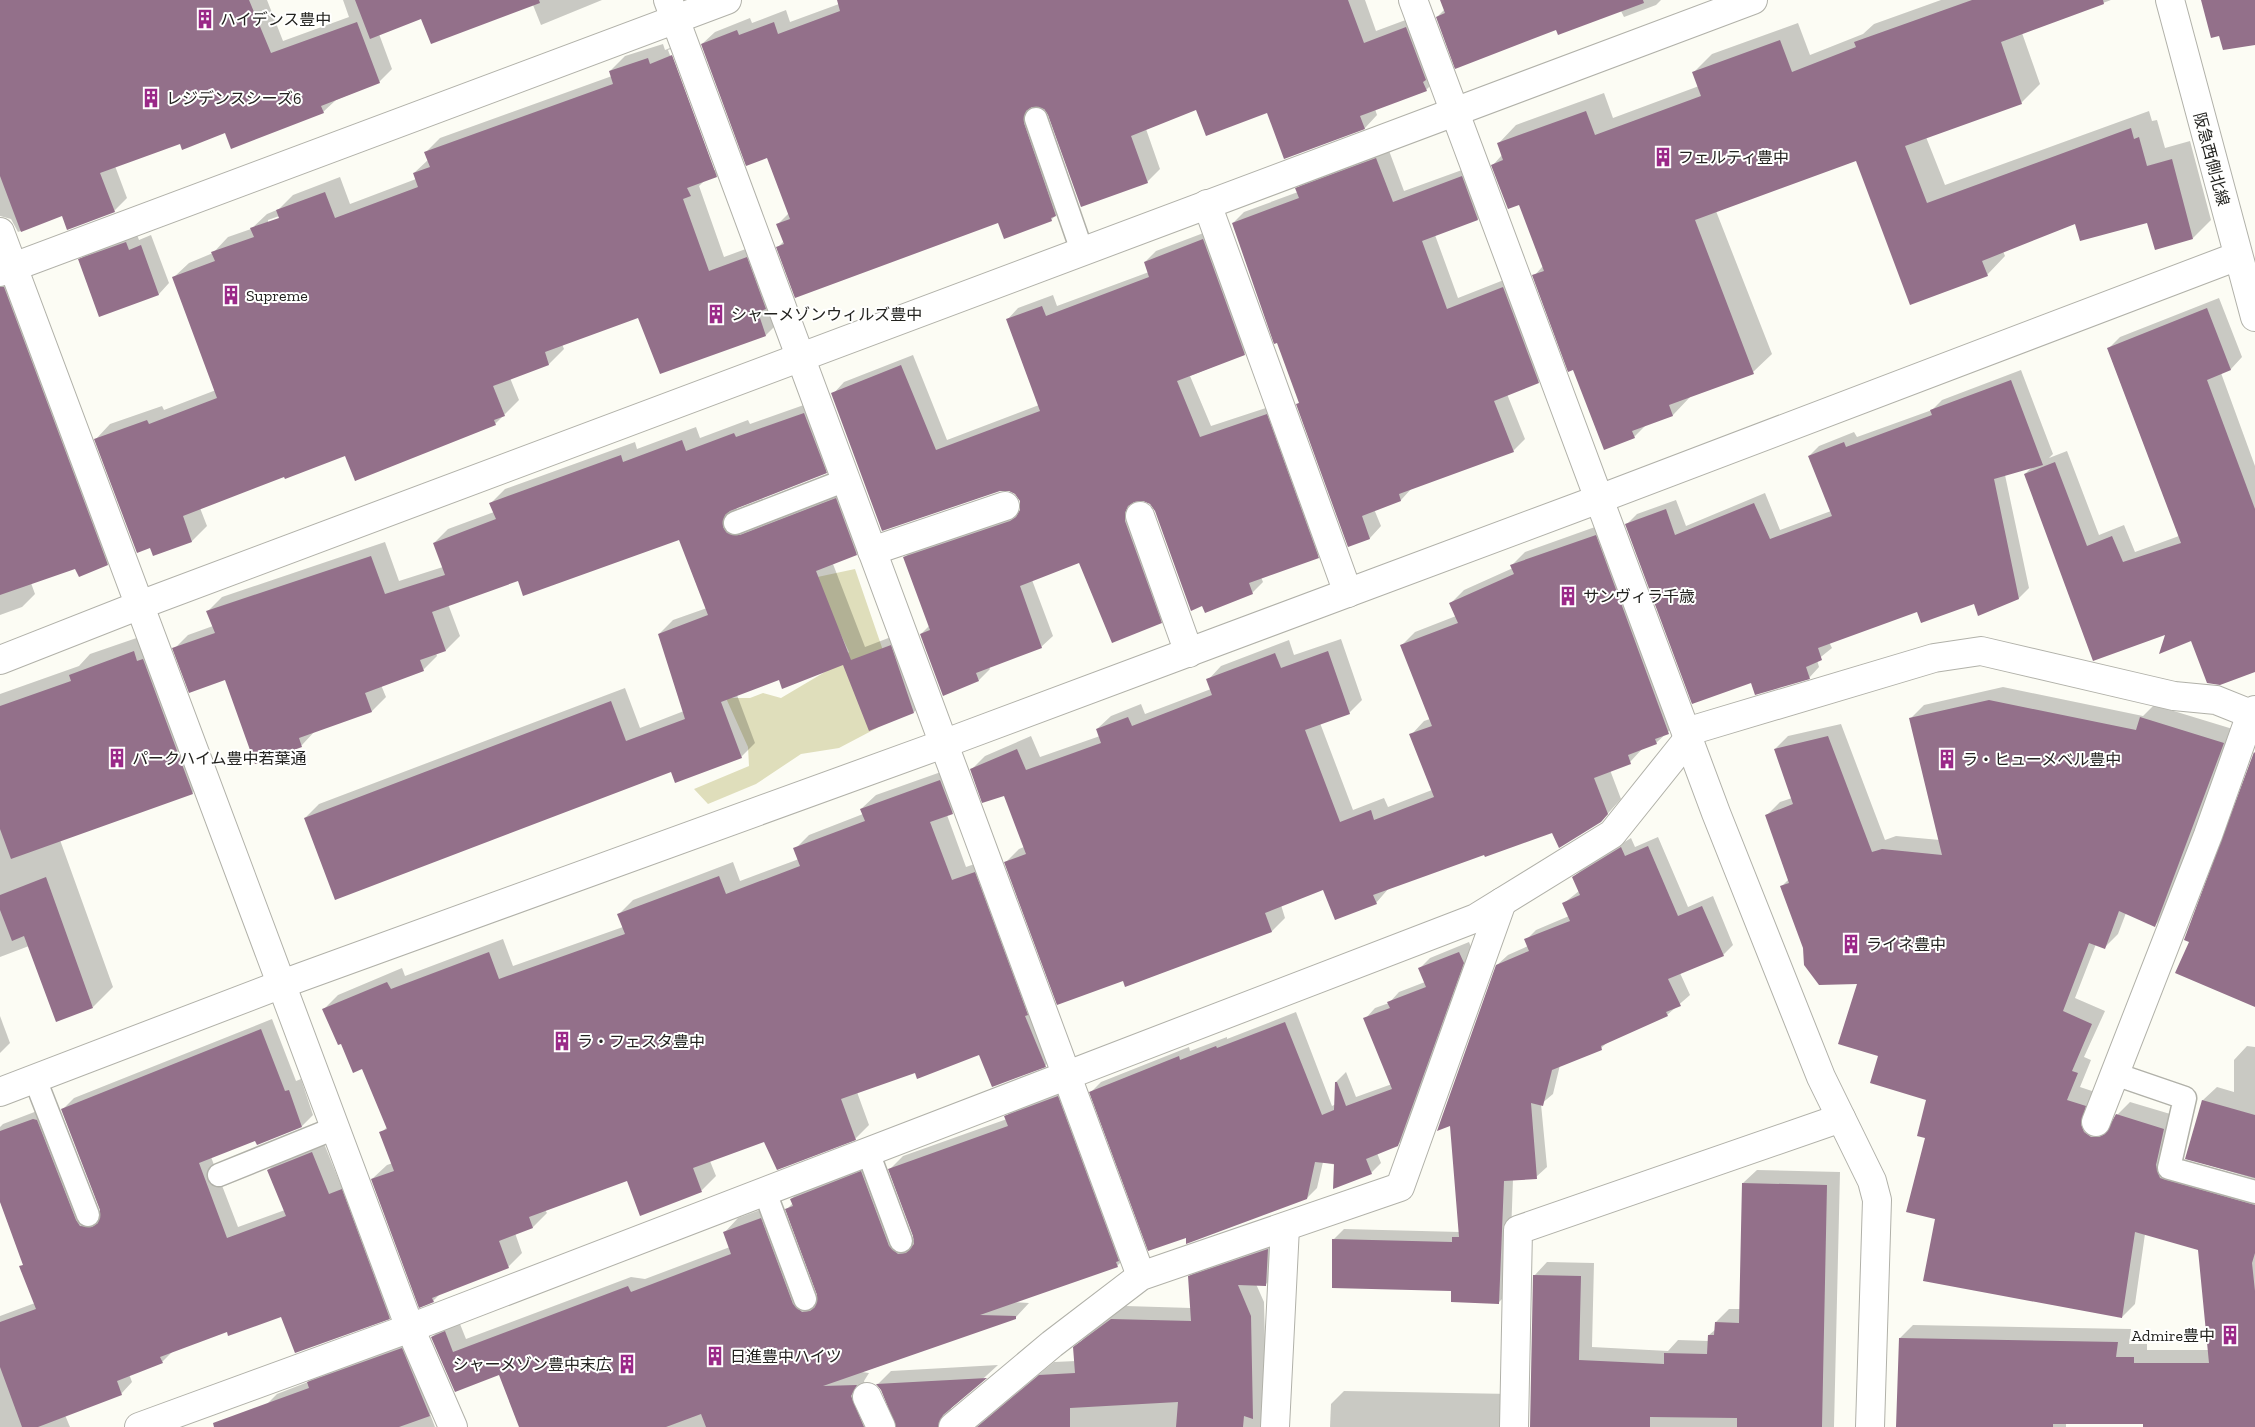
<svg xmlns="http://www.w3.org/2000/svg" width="2255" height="1427" font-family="'Zilla Slab','Noto Sans JP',serif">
	<rect width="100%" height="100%" fill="#fcfcf4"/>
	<path fill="#dfdebb" d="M855 569 900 700 877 728 839 748 801 754 756 784 708 804 694 789 749 766 748 747 726 698H750L763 693 781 698 835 666 849 652 829 609 808 579Z"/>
	<g fill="#0003" fill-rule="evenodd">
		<path d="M0 0H267L283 41 349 17 343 0H602L541 25 533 5 422 17 379 34 392 69 379 82 336 100 323 112 181 142 115 166 127 198 114 211 63 214 18 232 11 219 0 216Z"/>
		<path d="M838 0H1365L1376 31 1419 15 1439 77 1426 90 1375 109 1377 115 1365 128 1285 157 1268 111 1197 108 1146 129 1160 169 1147 182 1039 105H1036L1064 207 1051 220 998 222 778 247 784 241 778 224 789 213 767 156 702 44 715 32 750 18 752 23 786 10 790 22 839 4Z"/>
		<path d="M1441 0H1661L1656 5 1624 17 1621 11 1557 28 1437 17 1445 9Z"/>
		<path d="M1941 0H2111L2022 33 2040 84 2021 103 1926 137 1945 185 2149 111 2152 121 2157 120 2165 148 2190 141 2211 220 2193 238 2148 221 2076 223 2003 251 2005 256 1987 275 1856 160 1716 211 1772 354 1753 372 1691 396 1673 415 1647 424 1634 437 1573 369 1534 276 1543 266 1520 203 1493 165 1502 155 1498 144 1516 125 1604 93 1613 118 1699 86 1694 72 1712 54 1798 23 1810 55 1863 34 1874 24Z"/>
		<path d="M687 41 731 161 716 176 705 180 699 186 724 257 762 243 781 320 766 335 639 316 562 344 564 349 549 364 510 378 519 400 495 424 346 455 285 475 200 508 207 526 192 541 154 555 96 439 110 424 162 406 164 410 216 390 174 277 189 263 213 253 228 237 251 229 267 214 279 209 293 195 340 177 350 204 416 179 414 173 428 160 425 153 440 138 612 76 610 71 625 56 663 44 665 50ZM671 49 716 170H713L668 50ZM285 214 286 217 268 223V220Z"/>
		<path d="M1388 148 1404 191 1473 166 1489 208 1478 219 1435 235 1458 298 1514 276 1550 371 1538 382 1507 394 1525 439 1513 451 1412 488 1401 500 1374 509 1381 526 1370 538 1349 545 1298 404 1300 402 1233 223 1244 212 1298 192 1297 189 1308 177Z"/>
		<path d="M1214 229 1256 343 1244 354 1190 376 1211 426 1278 404 1329 545 1318 556 1261 577 1263 582 1252 593 1156 510 1151 503 1144 500H1135L1136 510 1172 610 1161 622 1080 562 1032 580 1053 636 1041 647 989 667 990 669 979 680 921 634 930 625 905 557 916 546 1021 510V500L1016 493 1009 490H1000L833 394 844 382 913 355 947 440 1039 405 1007 320 1018 308 1053 295 1057 306 1149 272 1145 262 1156 251Z"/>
		<path d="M136 232 139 240 151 235 169 283 159 294 100 315 80 260 90 249Z"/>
		<path d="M0 267 120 551 107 564 76 567 31 583 35 594 22 607 0 615Z"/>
		<path d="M2219 298 2242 357 2231 369 2221 373 2255 466V671L2191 639 2167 633 2094 659 2025 474 2032 467 2005 475 2029 588 2019 598 1918 610 1829 642 1832 648 1817 660 1819 667 1809 678 1751 682 1626 525 1637 514 1676 500 1686 526 1765 493 1780 530 1831 511 1809 456 1819 446 1854 432 1857 437 1932 410 1942 400 2021 370 2053 454 2049 458 2067 451 2099 535 2124 525 2135 552 2179 536 2108 349 2120 337Z"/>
		<path d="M818 400 840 458 826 472 737 507 736 513 850 485 870 540 856 554 833 564 865 647 904 632 928 698 914 712 844 663 779 678 737 695 755 743 741 757 672 771 305 818 319 804 625 688 640 728 684 711 659 634 673 620 707 608 680 538 518 579 448 604 460 636 446 650 436 653 437 656 423 670 381 685 386 697 372 711 315 731 302 745 256 762 226 678 174 649 188 635 213 626 208 611 222 597 385 542 399 581 443 567 434 543 448 529 494 512 491 503 505 489 635 442 637 449 696 427 700 438 748 420 750 424Z"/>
		<path d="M1609 522 1682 719 1656 743 1643 748 1630 762 1610 770 1621 799 1601 821 1553 831 1485 853 1389 888 1376 903 1324 888 1281 905 1285 918 1272 931 1126 986 1124 980 1006 862 1019 849 1024 847 1005 794 971 770 985 756 1031 736 1040 757 1100 736 1097 729 1111 716 1141 704 1145 714 1211 689 1208 680 1221 666 1289 640 1294 655 1341 639 1362 700 1349 713 1320 723 1353 810 1384 798 1388 807 1432 790 1411 735 1424 721 1430 719 1402 645 1415 632 1456 616 1451 603 1464 590 1513 568 1512 565 1525 552Z"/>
		<path d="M154 632 213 773 192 793 60 840 113 987 93 1007 29 946 0 957V694L79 666 90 654Z"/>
		<path d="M2003 687 2143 716 2154 705 2236 730 2168 912 2155 925 2126 913 2118 934 2104 948 2096 944 2075 998 2105 1011 2084 1057 2091 1060 2080 1087 2098 1093 2104 1124 2112 1125 2117 1115 2130 1102 2177 1116 2172 1164 2255 1188V1427H2144V1423H2066V1427H1897L1900 1338 1913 1325 2131 1329 2129 1344H2147V1350H2209L2199 1249 2145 1234 2135 1304 2122 1317 1936 1218 1926 1138 1928 1099 1880 1055 1859 983 1805 947 1781 887 1789 879 1767 815 1780 802 1792 798 1775 749 1788 736 1841 724 1885 840 1896 836 1940 840 1911 718 1924 705Z"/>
		<path d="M955 767 966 799 952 813 947 815 966 867 989 859 1059 1051 1045 1066 980 1054 915 1072 857 1092 869 1125 855 1139 765 1140 710 1161 716 1176 702 1190 641 1214 627 1179 545 1210 547 1213 533 1227 515 1233 522 1253 508 1267 441 1293 433 1301 372 1179 387 1165 393 1163 381 1133 387 1127 362 1067 342 1042 324 1009 338 995 402 968 405 976 503 939 513 966 623 927 619 914 633 900 733 862 740 881 799 859 795 849 809 835 863 814 861 809 876 795Z"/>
		<path d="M1658 837 1688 907 1713 896 1733 945 1723 955 1680 973 1690 995 1667 1015 1608 1042 1601 1048 1560 1065 1553 1094 1541 1104 1547 1167 1536 1177 1513 1179 1509 1292 1499 1302 1452 1290 1334 1239 1344 1229 1460 1232 1497 965 1508 955 1528 946 1526 940 1536 930 1569 916 1564 903 1579 891 1574 877 1584 867 1631 838 1635 847Z"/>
		<path d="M1469 942 1473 952 1408 1135 1397 1145 1377 1153 1381 1163 1371 1173 1323 1162 1317 1188 1307 1198 1187 1236 1091 1092 1101 1082 1189 1047 1190 1051 1227 1037V1039L1296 1012 1332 1106 1336 1104V1082L1346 1072 1356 1097 1392 1084 1365 1019 1375 1008 1389 1003 1399 992 1425 982 1420 968 1430 958Z"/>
		<path d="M0 1016 10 1043 0 1053Z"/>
		<path d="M272 1019 296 1081 301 1079 313 1115 302 1126 258 1144 256 1139 211 1157 238 1227 285 1210 268 1170 280 1159 323 1141 340 1183 353 1179 400 1307 389 1318 282 1315 228 1330 173 1351 162 1362 129 1374 132 1382 121 1394 65 1415 70 1427H0V1316L35 1303 21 1267 24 1264 0 1201V1127L3 1124 45 1108 91 1215 101 1216 102 1210 62 1110 74 1098Z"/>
		<path d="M2247 1046 2255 1047V1179L2186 1158 2203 1100 2217 1087 2234 1092V1060Z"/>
		<path d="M1071 1083 1131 1252 1117 1266 1012 1302 1029 1303 1015 1318 862 1372 869 1373 864 1381 866 1390 886 1427H520L500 1374 455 1390 432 1337 446 1324 458 1319 466 1339 631 1277 645 1279 730 1247 725 1232 738 1218 774 1205 806 1290 818 1299 819 1295 787 1209 793 1203 791 1199 805 1186 875 1159 902 1233 915 1241 890 1169 903 1156 1007 1119 1006 1117 1019 1103Z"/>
		<path d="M1757 1170 1840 1172 1834 1427H1531L1534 1276 1547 1262 1594 1263 1592 1347 1668 1351 1678 1340 1709 1341V1335L1716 1329V1322L1729 1309H1741L1743 1183Z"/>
		<path d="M1281 1236 1279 1271 1266 1284H1256L1264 1302 1267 1427H975L1054 1362 1076 1361 1075 1348 1088 1334 1126 1306 1191 1308 1189 1277 1203 1263Z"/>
		<path d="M412 1338 440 1404 430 1414 435 1427H275L267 1404 277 1394 308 1382 319 1372Z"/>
		<path d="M998 1365 951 1408 950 1415 959 1427H898L882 1390 878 1384 891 1371Z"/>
		<path d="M1344 1391 1512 1394 1519 1427H1330L1331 1404Z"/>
	</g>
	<g fill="#93708a">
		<path d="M0 0H249L271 53 357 22 380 83 321 106 324 113 231 149 225 133 182 150 180 144 100 173 115 212 67 230 62 216 21 232 0 176Z"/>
		<path d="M355 0H539L540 3 431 44 421 19 370 39Z"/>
		<path d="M837 0H1348L1364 43 1406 27 1426 80 1423 82 1427 91 1360 116 1365 129 1284 159 1267 113 1206 136 1196 110 1131 136 1148 183 1081 207 1048 115 1044 109 1032 107 1026 111 1024 123 1056 216 1051 218 1052 221 1004 239 998 223 795 298 776 247 784 244 776 224 790 219 767 158 746 166 701 44 737 30 739 35 774 22 778 34 840 11Z"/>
		<path d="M1440 0H1643L1644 3 1558 35 1556 30 1455 69 1436 17 1445 13Z"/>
		<path d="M1972 0H2103L2104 4 2001 42 2022 104 1905 146 1927 203 2131 128 2134 139 2139 137 2147 166 2172 159 2193 239 2155 250 2147 223 2080 241 2075 224 1982 261 1988 276 1910 305 1856 161 1695 220 1754 374 1669 405 1673 416 1632 431 1635 438 1604 450 1573 370 1568 372 1532 275 1544 271 1519 205 1508 209 1491 165 1503 160 1497 143 1586 111 1595 135 1701 96 1692 72 1780 40 1792 72 1856 47 1854 42Z"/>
		<path d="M2201 0H2255V45L2223 50 2219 36 2211 38Z"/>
		<path d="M672 55 717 177 687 188 691 196 683 199 709 271 747 257 766 309 758 312 766 336 660 374 638 318 545 352 549 365 493 386 505 416 494 420 496 425 355 481 345 456 285 479 284 477 183 516 192 542 153 556 150 548 137 553 94 439 147 420 149 424 217 398 172 277 215 261 211 252 254 237 250 228 279 218 276 210 325 192 335 218 418 187 413 173 430 167 424 152 613 84 609 71 648 58 650 64Z"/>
		<path d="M1376 158 1393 202 1462 176 1478 220 1422 241 1447 309 1503 287 1539 383 1494 401 1514 452 1399 494 1401 501 1362 516 1370 539 1348 547 1296 404 1299 403 1277 343 1274 344 1232 223 1299 198 1295 188Z"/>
		<path d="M1203 239 1245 355 1177 381 1200 437 1267 414 1319 558 1249 583 1253 594 1205 613 1202 606 1191 611 1155 511 1150 504 1143 501 1134 502 1128 506 1125 513V521L1162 623 1112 643 1079 563 1020 586 1042 648 976 673 979 681 943 696 920 634 930 630 903 557 1010 521 1016 517 1020 510V501L1015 494 1009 491H1000L882 531 831 393 901 365 936 450 1040 411 1006 319 1042 306 1046 316 1149 277 1144 262Z"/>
		<path d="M126 242 129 250 141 245 159 295 99 317 78 259Z"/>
		<path d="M0 287H4L108 565 79 577 75 569 0 595Z"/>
		<path d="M2207 308 2231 370 2207 380 2255 509V672L2220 685 2207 683 2191 641 2159 654 2165 635 2093 661 2024 474 2055 462 2087 546 2112 536 2123 562 2181 543 2107 348Z"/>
		<path d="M2011 380 2043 465 1994 479 2019 599 1978 616 1974 604 1921 623 1917 612 1818 648 1822 660 1806 667 1810 679 1755 695 1751 683 1692 704 1625 524 1666 509 1675 535 1754 503 1770 539 1832 516 1808 456 1844 442 1846 447 1932 415 1930 410Z"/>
		<path d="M804 413 827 473 730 511 725 515 723 527 727 533 740 535 836 498 857 555 816 571 851 660 891 645 914 713 869 731 843 665 782 689 779 680 721 702 742 758 675 783 671 772 335 900 304 818 611 701 626 741 685 719 658 634 708 615 679 540 523 596 518 581 432 612 446 651 420 660 424 671 365 693 372 712 299 738 302 747 255 764 225 680 189 693 172 648 215 633 206 611 371 556 385 594 445 575 433 543 496 519 489 503 621 455 623 462 682 440 686 451 734 433 736 437Z"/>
		<path d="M1596 535 1669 734 1655 739 1657 744 1628 755 1631 764 1594 778 1608 814 1601 822 1559 848 1552 833 1485 857 1484 855 1373 895 1377 904 1335 920 1323 890 1265 913 1272 932 1125 987 1123 981 1057 1005 1004 862 1026 854 1004 796 982 803 970 769 1017 749 1026 770 1101 743 1096 729 1128 717 1132 726 1212 695 1206 679 1275 653 1281 668 1328 651 1350 714 1305 730 1340 822 1371 810 1374 820 1434 797 1409 734 1432 726 1400 645 1458 623 1449 603 1514 574 1510 565Z"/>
		<path d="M134 651 137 661 143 659 193 794 11 859 0 829V706L71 681 69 675Z"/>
		<path d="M1989 700 2136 730 2140 717 2224 743 2155 927 2119 911 2105 949 2089 943 2063 1011 2092 1024 2072 1071 2078 1073 2067 1100 2086 1106 2081 1124 2084 1132 2091 1137H2099L2105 1134 2116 1114 2164 1129 2156 1165 2160 1178 2255 1205V1253L2252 1263 2255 1291V1427H2143V1424H2053V1427H1896L1899 1338 2118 1342 2116 1357H2134V1363H2209L2198 1250 2135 1232 2122 1318 1923 1281 1935 1219 1906 1212 1925 1138 1917 1136 1926 1100 1870 1083 1878 1056 1838 1044 1857 984 1819 985 1804 965 1803 948 1780 886 1789 883 1765 815 1793 804 1774 749 1828 736 1872 852 1882 849 1942 855 1909 718Z"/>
		<path d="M2254 752 2255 753V1007L2175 973 2189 942 2184 940Z"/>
		<path d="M940 780 953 814 930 822 952 880 975 872 1028 1015 1025 1016 1046 1067 992 1087 979 1055 917 1079 915 1073 841 1099 856 1140 777 1170 764 1142 693 1168 702 1192 640 1216 627 1181 529 1217 533 1228 499 1241 509 1268 432 1298 434 1302 419 1308 371 1179 394 1171 379 1132 387 1129 362 1069 353 1073 341 1044 338 1045 322 1009 387 982 391 989 489 952 499 979 625 934 617 914 719 876 726 894 800 866 793 848 865 821 860 809Z"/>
		<path d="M1648 846 1678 916 1702 906 1724 956 1668 979 1681 1006 1666 1012 1668 1016 1601 1046 1602 1050 1552 1070 1543 1106 1531 1103 1537 1179 1504 1181 1499 1304 1451 1302V1291L1332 1288V1239L1452 1242V1237H1459L1450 1126 1437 1131 1496 965 1529 951 1524 939 1570 921 1562 903 1580 895 1572 877 1621 847 1625 856Z"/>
		<path d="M46 877 93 1008 56 1022 24 936 12 941 0 910V895Z"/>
		<path d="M1459 952 1464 963 1398 1146 1366 1159 1372 1174 1333 1189 1334 1164 1315 1162 1307 1199 1186 1244V1238L1148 1251 1089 1092 1179 1056 1180 1060 1216 1046 1217 1048 1285 1022 1322 1115 1334 1110 1335 1082H1337L1346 1106 1392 1089 1363 1018 1390 1008 1387 1002 1426 987 1418 968Z"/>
		<path d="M261 1029 285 1091 289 1090 302 1127 257 1145 255 1141 199 1163 227 1238 286 1216 267 1170 312 1152 329 1194 342 1189 390 1319 295 1353 281 1317 228 1336 227 1332 160 1357 163 1363 117 1381 122 1395 38 1427H22L0 1367V1322L36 1309 19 1266 23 1265 0 1202V1131L33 1119 37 1120 76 1220 80 1226 92 1227 98 1223 100 1210 61 1109Z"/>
		<path d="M1058 1096 1119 1261 1116 1262 1118 1267 980 1315 1016 1316V1319L823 1386 857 1385 851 1396 864 1427H706L701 1414 666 1427H519L499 1375 455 1392 431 1337 445 1331 453 1352 628 1286 631 1292 731 1254 723 1232 761 1218 793 1304 802 1312 810 1311 815 1307 817 1295 785 1209 793 1206 790 1199 861 1171 889 1246 898 1254 906 1253 914 1244 913 1236 888 1169 1008 1126 1004 1116Z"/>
		<path d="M2202 1100 2255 1115V1178L2185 1159Z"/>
		<path d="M1742 1183 1827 1185 1822 1427H1737V1418L1650 1417V1427H1530L1533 1275 1581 1276 1579 1360 1664 1364V1353L1707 1354 1708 1335H1714L1715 1322 1739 1323Z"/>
		<path d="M1268 1249 1266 1286 1238 1285 1251 1316 1253 1419 1244 1416 1243 1427H1176L1178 1402 1070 1408V1427H977L1039 1375 1075 1373 1073 1347 1111 1319 1191 1321 1188 1276Z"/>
		<path d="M402 1348 430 1416 399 1427H214L213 1423 309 1388 307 1382Z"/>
		<path d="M987 1378 943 1415 938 1427H896L881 1390 876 1384Z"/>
	</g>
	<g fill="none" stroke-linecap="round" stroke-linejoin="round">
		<defs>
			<g id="lane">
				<path d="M1036 119 1082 251"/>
				<path d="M735 523 846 480"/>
				<path d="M2115 1074 2185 1098 2169 1168 2255 1192"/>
				<path d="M35 1079 88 1215"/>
				<path d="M868 1152 901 1241"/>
				<path d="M219 1175 335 1128"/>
				<path d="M765 1192 805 1299"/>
			</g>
			<g id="street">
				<path d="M668 0 1141 1276"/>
				<path d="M1413 0 1716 813 1821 1077 1872 1181 1877 1200 1870 1427"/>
				<path d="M1207 204 1348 593"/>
				<path d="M0 232 410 1328 453 1427"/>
				<path d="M0 272 727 0"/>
				<path d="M1140 516 1189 653"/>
				<path d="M872 551 1005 506"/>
				<path d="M0 660 140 605 1753 0"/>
				<path d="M0 1092 282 984 943 744 1599 499 2238 256"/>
				<path d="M2096 1122 2208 835 2251 714"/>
				<path d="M867 1397 881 1427"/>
				<path d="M139 1427 410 1328 1476 918 1612 834 1696 729 1934 658 1981 651 2174 696 2216 700 2251 714 2255 710"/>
				<path d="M953 1427 1052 1344 1141 1276 1400 1187 1502 902"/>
				<path d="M1275 1427 1285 1227"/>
				<path d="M1514 1427 1518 1230 1841 1118"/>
			</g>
			<path id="secondary" d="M2170 0 2255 317"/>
		</defs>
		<use href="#lane" stroke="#b1b1a9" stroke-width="25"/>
		<use href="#street" stroke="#b1b1a9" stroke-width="30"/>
		<use href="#secondary" stroke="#b1b1a9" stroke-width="30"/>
		<use href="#lane" stroke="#fff" stroke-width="22"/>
		<use href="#street" stroke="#fff" stroke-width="28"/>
		<use href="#secondary" stroke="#fff" stroke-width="28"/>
	</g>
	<defs>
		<symbol id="building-bare" viewBox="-9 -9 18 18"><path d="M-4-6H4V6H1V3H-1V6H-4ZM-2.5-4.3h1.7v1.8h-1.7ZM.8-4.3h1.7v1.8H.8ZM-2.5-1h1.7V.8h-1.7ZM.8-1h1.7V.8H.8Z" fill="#9a2988" stroke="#fffffe" stroke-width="2.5" paint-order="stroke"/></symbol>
	</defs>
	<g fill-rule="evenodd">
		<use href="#building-bare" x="191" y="5" width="28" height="28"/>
		<use href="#building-bare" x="137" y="84" width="28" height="28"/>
		<use href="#building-bare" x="1649" y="143" width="28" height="28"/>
		<use href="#building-bare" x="217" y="281" width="28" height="28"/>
		<use href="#building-bare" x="702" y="300" width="28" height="28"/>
		<use href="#building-bare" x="1554" y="582" width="28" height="28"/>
		<use href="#building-bare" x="103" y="744" width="28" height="28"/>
		<use href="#building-bare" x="1933" y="745" width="28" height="28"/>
		<use href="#building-bare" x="1837" y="930" width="28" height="28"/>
		<use href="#building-bare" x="548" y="1027" width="28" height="28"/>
		<use href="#building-bare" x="2216" y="1321" width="28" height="28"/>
		<use href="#building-bare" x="701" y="1342" width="28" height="28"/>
		<use href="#building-bare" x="613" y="1350" width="28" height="28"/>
	</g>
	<g text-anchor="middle" stroke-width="4" stroke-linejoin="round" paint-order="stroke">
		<g font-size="16" fill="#22221f" stroke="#fffffe" text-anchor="start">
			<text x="220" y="25">ハイデンス豊中</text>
			<text x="166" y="104">レジデンスシーズ6</text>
			<text x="1678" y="163">フェルティ豊中</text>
			<text x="246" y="301">Supreme</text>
			<text x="731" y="320">シャーメゾンウィルズ豊中</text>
			<text x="1583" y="602">サンヴィラ千歳</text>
			<text x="132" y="764">パークハイム豊中若葉通</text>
			<text x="1962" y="765">ラ・ヒューメベル豊中</text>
			<text x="1866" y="950">ライネ豊中</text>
			<text x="577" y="1047">ラ・フェスタ豊中</text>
			<text x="2215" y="1341" text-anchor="end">Admire豊中</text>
			<text x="730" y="1362">日進豊中ハイツ</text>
			<text x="612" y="1370" text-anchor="end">シャーメゾン豊中末広</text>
		</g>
		<g font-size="16" fill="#22221f" stroke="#fffffe">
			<text transform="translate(2212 159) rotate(75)" y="6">阪急西側北線</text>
		</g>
	</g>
</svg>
